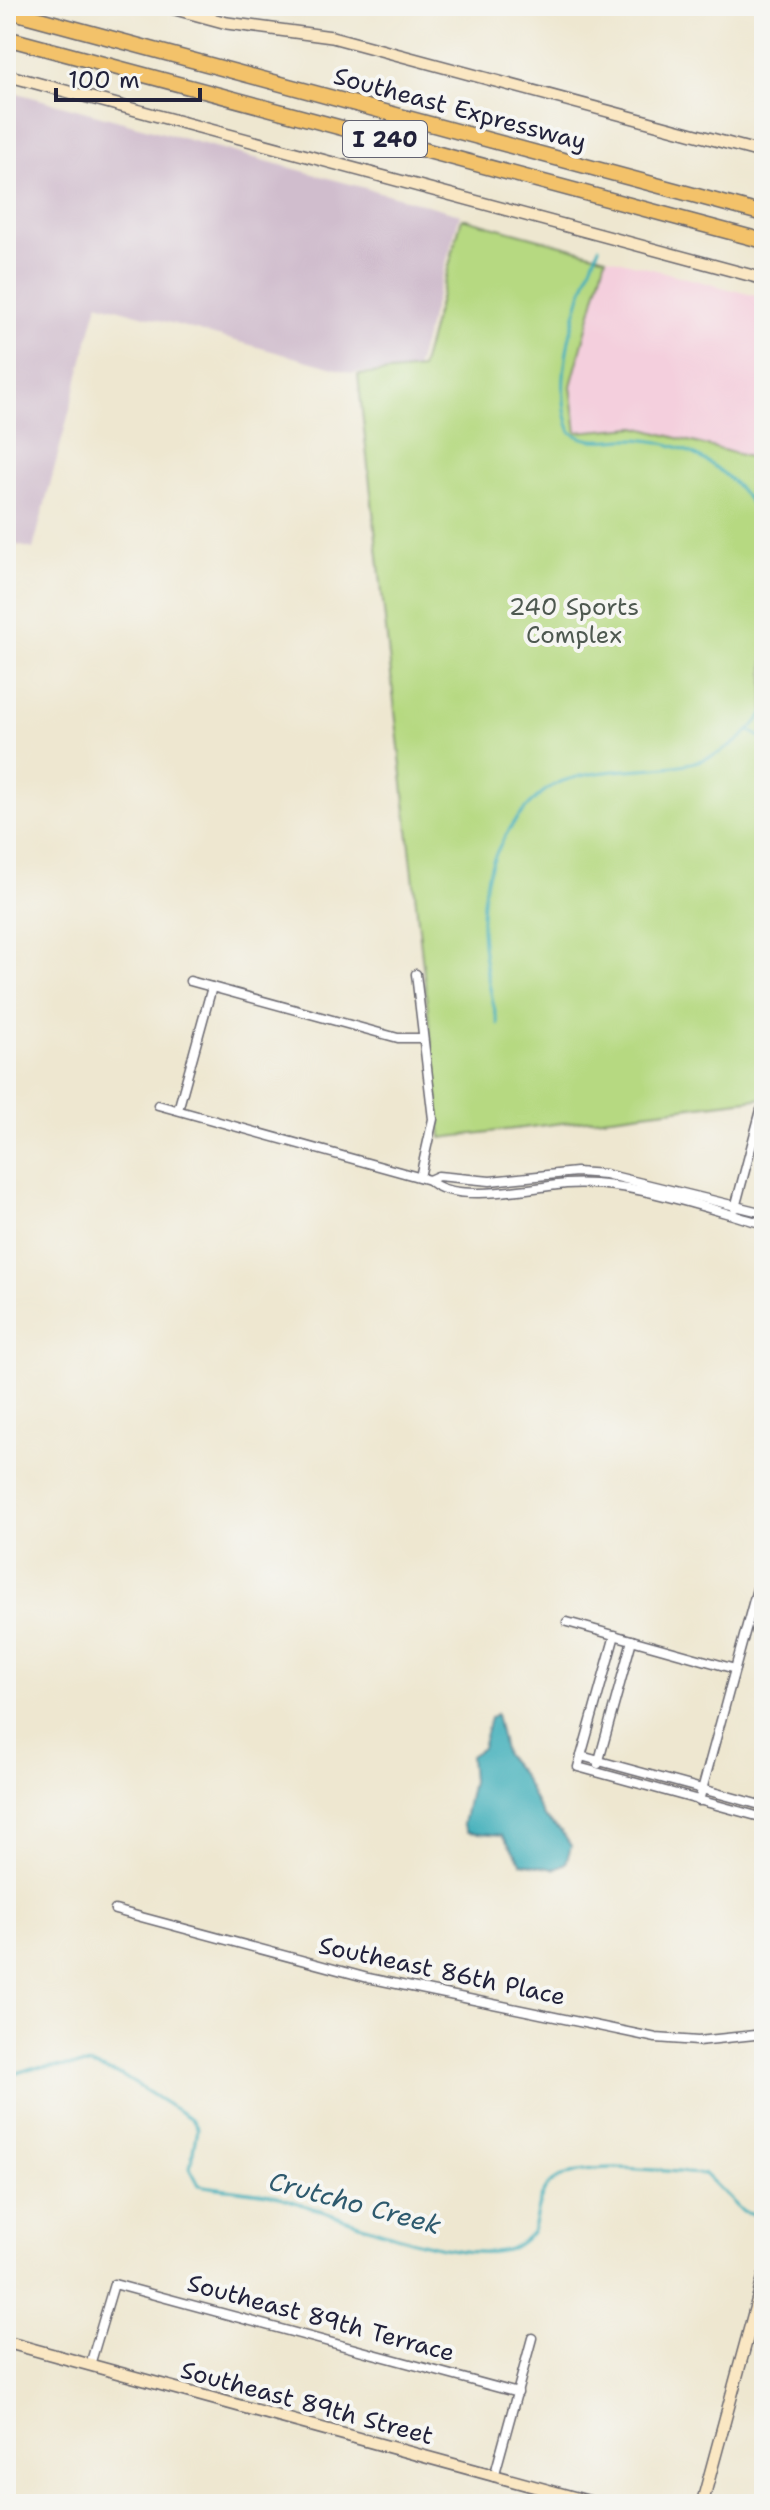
<svg xmlns="http://www.w3.org/2000/svg" width="770" height="2510" font-family="'Shantell Sans',sans-serif">
	<rect width="100%" height="100%" fill="#f6f6f2"/>
	<filter id="ink" filterUnits="userSpaceOnUse"><feTurbulence type="fractalNoise" baseFrequency=".0125" numOctaves="2"/><feDisplacementMap in="SourceGraphic" scale="16" xChannelSelector="R" yChannelSelector="G"/><feConvolveMatrix kernelMatrix="1 2 1 2 8 2 1 2 1" color-interpolation-filters="sRGB"/></filter>
	<filter id="wash" filterUnits="userSpaceOnUse"><feTurbulence type="fractalNoise" baseFrequency=".006" numOctaves="4" result="noise"/><feDisplacementMap in="SourceGraphic" scale="32" xChannelSelector="R" yChannelSelector="G"/><feGaussianBlur stdDeviation="1.8" result="paint"/><feColorMatrix in="noise" values="0 0 0 0 0 0 0 0 0 0 0 0 0 0 0 0 0 1.4 0 .05"/><feComposite in="paint" operator="in"/></filter>
	<g filter="url(#wash)">
		<rect width="100%" height="100%" fill="#eee7d0"/>
		<path fill="#f4cfdd" d="M606 257 764 298V461L636 427 577 432 571 386Z"/>
		<path fill="#d0bdcd" d="M6 90 460 214 416 369 352 373 98 303 33 549 6 542Z"/>
		<path fill="#b6d981" stroke="#6c7e5e" stroke-width="2" d="M462 218 606 257 571 386 577 432 636 427 764 461V1098L442 1138 358 375 421 369Z"/>
		<path fill="#3fafba" stroke="#30687a" stroke-width="2" d="M496 1714 505 1755 522 1775 543 1816 561 1831 571 1846 566 1863 554 1869 522 1863 502 1835 468 1832 463 1824 472 1781 470 1756 482 1748 490 1718Z"/>
		<g fill="none" stroke-linecap="round" stroke-linejoin="round">
			<g stroke="#3fafba" stroke-width="3">
				<path d="M599 247C578 296 550 382 571 432 588 444 605 440 625 439 686 438 735 471 764 524"/>
				<path d="M750 731 764 739"/>
				<path d="M498 1024C480 948 466 881 520 815 531 802 546 787 563 781 637 756 709 790 764 713"/>
				<path d="M6 2077 32 2068 89 2065 121 2075 191 2119 197 2129 190 2168 199 2185C229 2191 260 2190 289 2200 346 2218 450 2263 507 2250 516 2248 525 2239 532 2233 536 2218 538 2198 548 2186 578 2155 665 2173 705 2174L743 2212 761 2217"/>
			</g>
		</g>
	</g>
	<g filter="url(#ink)">
		<g fill="none" stroke-linecap="round" stroke-linejoin="round">
			<defs>
				<g id="street">
					<path d="M416 974 433 1119 420 1177"/>
					<path d="M190 981 398 1038H423"/>
					<path d="M158 1105 429 1180C452 1205 534 1187 566 1184 627 1179 705 1208 764 1224"/>
					<path d="M178 1110 212 987"/>
					<path d="M429 1180 438 1176 490 1181 576 1172 605 1174 764 1213"/>
					<path d="M735 1208 761 1110"/>
					<path d="M567 1622 735 1669"/>
					<path d="M615 1635 578 1767 764 1818"/>
					<path d="M581 1756 764 1806"/>
					<path d="M598 1764 632 1640"/>
					<path d="M699 1801 764 1563"/>
					<path d="M115 1910 368 1978 656 2038 698 2041 764 2034"/>
					<path d="M90 2365 114 2284 518 2393"/>
					<path d="M494 2477 532 2338"/>
				</g>
				<g id="secondary">
					<path d="M164 6 227 23 332 37 764 153"/>
					<path d="M6 75 764 279"/>
					<path d="M6 2342 598 2504"/>
					<path d="M702 2504 764 2276"/>
				</g>
				<g id="highway">
					<path d="M6 10 764 214"/>
					<path d="M6 38 764 241"/>
				</g>
			</defs>
			<use href="#street" stroke="#69676f" stroke-width="11"/>
			<use href="#secondary" stroke="#69676f" stroke-width="14"/>
			<use href="#highway" stroke="#69676f" stroke-width="17"/>
			<use href="#street" stroke="#fff" stroke-width="8"/>
			<use href="#secondary" stroke="#fae7c3" stroke-width="11"/>
			<use href="#highway" stroke="#f3c26a" stroke-width="14"/>
		</g>
	</g>
	<g text-anchor="middle" stroke-width="8" stroke-linejoin="round" paint-order="stroke">
		<rect fill="#f6f6f2" stroke="#626272" stroke-width="2" x="343" y="121" width="84" height="36" rx="6"/>
		<g font-size="22" font-weight="bold" fill="#22223b">
			<text x="385" y="147">I 240</text>
		</g>
		<g font-size="24" fill="#22223b" stroke="#f6f6f2">
			<text transform="translate(460 109) rotate(15)" y="8">Southeast Expressway</text>
			<text transform="translate(442 1971) rotate(12)" y="8">Southeast 86th Place</text>
			<text transform="translate(321 2318) rotate(15)" y="8">Southeast 89th Terrace</text>
			<text transform="translate(307 2403) rotate(15)" y="8">Southeast 89th Street</text>
		</g>
		<g font-size="24" fill="#4e5950" stroke="#f6f6f2">
			<text x="574" y="615">240 Sports<tspan x="574" dy="28">Complex</tspan></text>
		</g>
		<g font-size="26" font-style="italic" fill="#2e5a6e" stroke="#f6f6f2">
			<text transform="translate(355 2203) rotate(15)" y="9">Crutcho Creek</text>
		</g>
	</g>
	<rect width="770" height="2510" fill="none" stroke="#f6f6f2" stroke-width="32"/>
	<path d="M56 88v12h144v-12" fill="none" stroke="#22223b" stroke-width="4"/>
	<text x="68" y="88" font-size="24" fill="#22223b" stroke="#f6f6f2" stroke-width="6" paint-order="stroke">100 m</text>
</svg>
